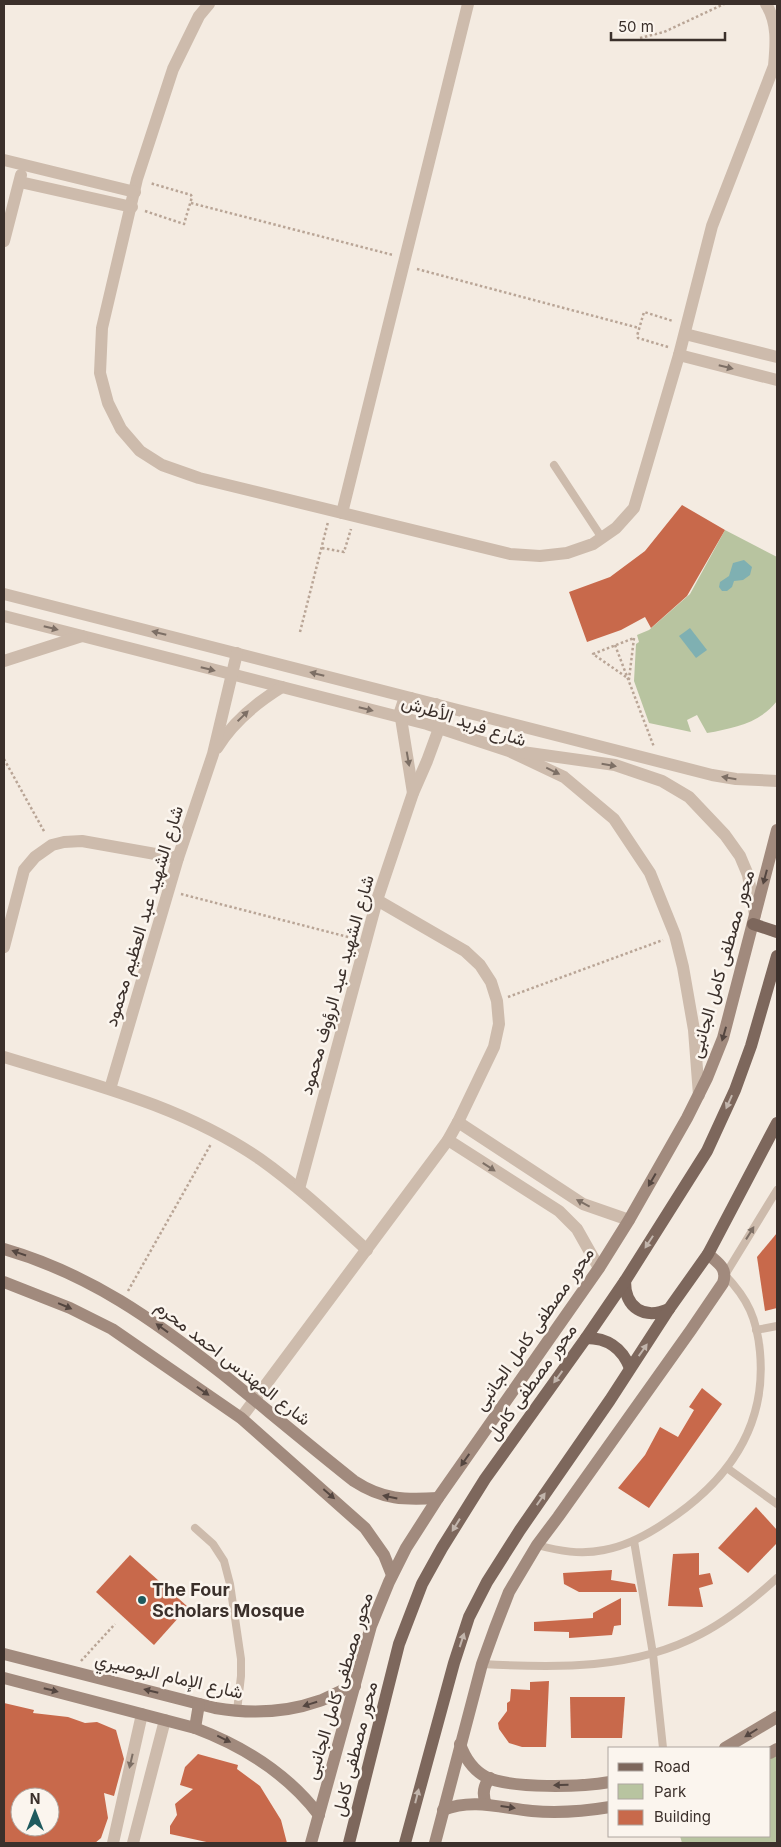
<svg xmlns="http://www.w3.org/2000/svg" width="781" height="1847" font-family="Inter,Vazirmatn,sans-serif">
	<rect width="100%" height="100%" fill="#f4ebe1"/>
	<g fill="#b8c4a0">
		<path d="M725 530 777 557V701C760 723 734 728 707 733L697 715 687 720 691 732 649 723 634 681 636 644 639 642 637 635 649 630 690 594Z"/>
		<path d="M777 1749V1843H682L680 1836H770V1753Z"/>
	</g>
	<g fill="#7fb0b2">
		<path d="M744 560 752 567 750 575 743 580 734 581 732 587 727 591H722L719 587 720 582 729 576 733 563Z"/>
		<path d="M690 628 707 650 696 658 679 636Z"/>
	</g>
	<g fill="#c8694b" fill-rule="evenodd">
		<path d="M682 505 725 530 687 596 651 628 645 617 621 630 587 642 569 592 610 577 645 551Z"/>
		<path d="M777 1233V1308L765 1311 757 1257Z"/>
		<path d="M702 1388 722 1404 649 1508 618 1488 645 1455 660 1427 678 1437 694 1410 689 1407Z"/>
		<path d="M756 1507 777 1530V1543L748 1573 718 1548Z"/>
		<path d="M699 1553V1575L710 1573 713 1584 699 1588 703 1607 668 1606 673 1554Z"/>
		<path d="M130 1555 188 1607 154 1645 96 1592Z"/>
		<path d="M612 1570 611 1580 635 1584 637 1592H579L564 1584 563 1573Z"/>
		<path d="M621 1598V1625L614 1626 612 1635 569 1638V1632L534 1631V1622L593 1618V1613Z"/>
		<path d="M549 1681 546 1747H522L509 1743 499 1729 498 1723 507 1711V1703L510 1701 511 1689 530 1690V1682Z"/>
		<path d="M570 1697H625L622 1738H571Z"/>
		<path d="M4 1703 34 1710 33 1713 68 1717 85 1723 97 1722 116 1730 124 1759 114 1796 104 1793 108 1818 101 1838 95 1843H4ZM20 1797H50V1827H20Z"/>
		<path d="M198 1754 238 1765 237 1769 260 1786 281 1820 287 1843H211L170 1834V1826L177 1815 175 1804 193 1789 180 1785 185 1767Z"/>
	</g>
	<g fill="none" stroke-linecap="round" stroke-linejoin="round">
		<g stroke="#b9a596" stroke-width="2.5" stroke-dasharray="2.5 2.5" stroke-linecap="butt">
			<path d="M640 38 664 32 724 4"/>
			<path d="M191 203 393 255"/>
			<path d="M145 211 184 224 192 197 191 195 150 183"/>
			<path d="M417 269 639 328"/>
			<path d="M668 347 638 338 637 336 644 312 673 321"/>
			<path d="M322 548 344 552 351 529"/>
			<path d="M300 632 328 522"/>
			<path d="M634 638 629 679 593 654Z"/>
			<path d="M615 645 654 747"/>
			<path d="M4 759 45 833"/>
			<path d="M181 894 352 938"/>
			<path d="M508 997 663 940"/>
			<path d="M128 1291 211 1144"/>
			<path d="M81 1661 115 1624"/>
		</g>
		<g stroke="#cdbbac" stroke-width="8">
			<path d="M554 465 602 538"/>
			<path d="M756 1330 777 1326"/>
			<path d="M727 1468 777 1504"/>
			<path d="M195 1528 213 1544 224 1561 230 1584 241 1659V1676L237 1711"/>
			<path d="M634 1541 653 1654 663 1748"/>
			<path d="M537 1545C559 1551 581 1555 604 1550 627 1546 647 1535 666 1522 727 1482 767 1428 760 1352 757 1319 748 1299 725 1275L777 1190"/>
			<path d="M482 1664C556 1668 634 1670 701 1634 730 1619 754 1599 777 1578"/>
		</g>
		<g stroke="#cdbbac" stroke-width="12">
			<path d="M209 4 199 16 173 69 137 179 102 328 100 373 108 403 121 429 140 451 162 465 199 478 510 554 540 556 567 553 593 544 616 528 634 508 679 355 712 226 774 66C776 44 778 23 766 4"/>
			<path d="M4 160 135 192"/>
			<path d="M20 182 132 207"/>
			<path d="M4 241 21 175"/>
			<path d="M685 334 777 357"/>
			<path d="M679 355 777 380"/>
			<path d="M342 513 468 4"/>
			<path d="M4 594 712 775 736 779 777 781"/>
			<path d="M4 616 427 724 509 751 564 777 614 819 650 873 675 935 683 967 694 1030 699 1095"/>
			<path d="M4 661 82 636"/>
			<path d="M411 698 403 703 400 712 413 793"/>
			<path d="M217 748C233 722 256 703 282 687"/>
			<path d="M522 752 615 765 662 781 689 797 725 835 740 856 748 875 755 915"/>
			<path d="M4 947 24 870 35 857 52 845 64 842 82 841 178 858"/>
			<path d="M4 1057C92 1084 183 1106 260 1159 298 1186 332 1218 367 1250"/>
			<path d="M110 1089 178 858 213 754 237 653"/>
			<path d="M458 1122 583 1204 629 1220"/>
			<path d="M448 1140 559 1211 577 1229 599 1268"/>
			<path d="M299 1189 377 900 413 793 427 761 441 723V713L436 704"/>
			<path d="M241 1418 448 1140 458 1122 494 1047 499 1024 497 1001 491 982 480 965 465 951 377 900"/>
			<path d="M113 1843 142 1714"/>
			<path d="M133 1843 165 1720"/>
		</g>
		<g stroke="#a18a7d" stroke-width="12">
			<path d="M4 1249C90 1274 154 1320 224 1375 267 1410 310 1446 354 1481 383 1500 405 1500 438 1498"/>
			<path d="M4 1282 70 1308 112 1329 241 1418 365 1528 384 1555 392 1575"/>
			<path d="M4 1654 215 1708C250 1714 285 1713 319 1701 331 1697 341 1689 355 1686"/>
			<path d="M4 1678 195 1728C243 1746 287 1773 319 1815"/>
			<path d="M195 1728 199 1704"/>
			<path d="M460 1744C465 1758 473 1770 486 1777 512 1789 581 1787 610 1782"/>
			<path d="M725 1748 777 1717"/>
			<path d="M770 1753 777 1749"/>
			<path d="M486 1804C482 1794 483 1786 490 1778"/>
			<path d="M443 1810C473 1798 501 1808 532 1811 555 1813 586 1811 610 1807"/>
			<path d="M311 1843 371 1626 389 1582 406 1548 438 1498 599 1268 629 1220 687 1118 707 1078 723 1038 777 830"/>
			<path d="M435 1843 482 1664 495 1628 509 1592 537 1545 558 1517 691 1330 723 1283C728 1268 718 1263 708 1254"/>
		</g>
		<g stroke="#7d675c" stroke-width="12">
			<path d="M753 924 777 932"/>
			<path d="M625 1281C625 1308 644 1320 669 1309"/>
			<path d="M586 1338C608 1338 622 1348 630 1368"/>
			<path d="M349 1843 399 1644 422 1584 442 1548 485 1479 586 1338 625 1281 707 1151 735 1090 751 1046 777 956"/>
			<path d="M405 1843 454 1663 469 1617 487 1582 520 1530 610 1400 669 1309 708 1254 777 1123"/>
		</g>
	</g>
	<defs><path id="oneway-solid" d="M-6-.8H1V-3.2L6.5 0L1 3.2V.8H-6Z" transform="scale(1.25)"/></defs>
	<g fill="#7d6f65">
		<use href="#oneway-solid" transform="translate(726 367) rotate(14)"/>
		<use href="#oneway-solid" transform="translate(51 628) rotate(14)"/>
		<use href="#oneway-solid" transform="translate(159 633) rotate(-166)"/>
		<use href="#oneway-solid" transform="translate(208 669) rotate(14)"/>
		<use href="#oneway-solid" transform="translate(317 674) rotate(-166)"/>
		<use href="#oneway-solid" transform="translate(366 709) rotate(14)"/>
		<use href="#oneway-solid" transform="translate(243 716) rotate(-44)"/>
		<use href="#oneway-solid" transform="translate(408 759) rotate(80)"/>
		<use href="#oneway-solid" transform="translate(609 765) rotate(10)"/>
		<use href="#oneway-solid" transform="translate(553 771) rotate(26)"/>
		<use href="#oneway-solid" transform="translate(729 778) rotate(-170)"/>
		<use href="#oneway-solid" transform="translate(489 1167) rotate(33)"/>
		<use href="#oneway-solid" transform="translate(583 1203) rotate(-152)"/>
		<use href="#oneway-solid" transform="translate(750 1233) rotate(-58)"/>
		<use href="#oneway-solid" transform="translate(131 1761) rotate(103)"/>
	</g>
	<g fill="#544640">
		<use href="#oneway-solid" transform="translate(765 877) rotate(105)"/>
		<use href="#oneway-solid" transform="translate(724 1034) rotate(106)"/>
		<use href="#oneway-solid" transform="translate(652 1180) rotate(120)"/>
		<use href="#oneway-solid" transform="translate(19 1253) rotate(-161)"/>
		<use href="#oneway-solid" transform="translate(65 1306) rotate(23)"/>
		<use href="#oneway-solid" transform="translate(162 1328) rotate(-144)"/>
		<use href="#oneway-solid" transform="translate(203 1391) rotate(35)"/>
		<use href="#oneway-solid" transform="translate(465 1460) rotate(125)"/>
		<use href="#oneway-solid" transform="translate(329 1494) rotate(41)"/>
		<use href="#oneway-solid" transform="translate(390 1497) rotate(-168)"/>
		<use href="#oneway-solid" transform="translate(51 1690) rotate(14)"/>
		<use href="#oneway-solid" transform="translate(151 1691) rotate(-166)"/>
		<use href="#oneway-solid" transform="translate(310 1704) rotate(163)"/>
		<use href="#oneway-solid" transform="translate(751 1733) rotate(148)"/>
		<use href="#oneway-solid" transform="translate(224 1739) rotate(26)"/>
		<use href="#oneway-solid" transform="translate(561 1785) rotate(179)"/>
		<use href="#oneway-solid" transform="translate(508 1807) rotate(8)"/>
	</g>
	<g fill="#c2b5ac">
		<use href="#oneway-solid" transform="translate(729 1102) rotate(114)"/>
		<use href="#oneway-solid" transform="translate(649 1242) rotate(123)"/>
		<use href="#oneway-solid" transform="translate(643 1350) rotate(-55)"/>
		<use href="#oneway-solid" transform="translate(558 1377) rotate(126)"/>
		<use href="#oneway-solid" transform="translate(541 1499) rotate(-55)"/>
		<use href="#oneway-solid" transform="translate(456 1525) rotate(122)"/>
		<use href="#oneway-solid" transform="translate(462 1640) rotate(-72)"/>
		<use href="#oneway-solid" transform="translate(417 1796) rotate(-76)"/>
	</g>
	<circle fill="#1f5a5e" stroke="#fbf5ee" stroke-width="2" cx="142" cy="1600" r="5"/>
	<g text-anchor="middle" stroke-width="5" stroke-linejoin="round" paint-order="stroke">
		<g font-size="18" fill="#3b302b" stroke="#fbf5ee">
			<text transform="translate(464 721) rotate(18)" y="6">شارع فريد الأطرش</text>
			<text transform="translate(144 916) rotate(-73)" y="6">شارع الشهيد عبد العظيم محمود</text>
			<text transform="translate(722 964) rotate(-74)" y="6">محور مصطفى كامل الجانبى</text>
			<text transform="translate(337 985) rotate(-74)" y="6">شارع الشهيد عبد الرؤوف محمود</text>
			<text transform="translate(534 1329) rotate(-55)" y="6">محور مصطفى كامل الجانبى</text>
			<text transform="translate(233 1363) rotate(38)" y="6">شارع المهندس احمد محرم</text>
			<text transform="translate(532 1382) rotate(-54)" y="6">محور مصطفى كامل</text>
			<text transform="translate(169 1676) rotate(13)" y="6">شارع الإمام البوصيري</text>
			<text transform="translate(339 1686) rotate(-73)" y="6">محور مصطفى كامل الجانبى</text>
			<text transform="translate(355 1749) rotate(-76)" y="6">محور مصطفى كامل</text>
		</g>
		<g font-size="18" font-weight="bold" fill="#3b302b" stroke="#fbf5ee" text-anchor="start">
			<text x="152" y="1596">The Four<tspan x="152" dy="21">Scholars Mosque</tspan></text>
		</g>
	</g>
	<rect width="781" height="1847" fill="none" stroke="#3b302b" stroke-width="10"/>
	<rect x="608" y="1747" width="162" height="90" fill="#fbf5ee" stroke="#aea6a0"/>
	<rect x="618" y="1763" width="25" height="8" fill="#7d675c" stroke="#aea6a0"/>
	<text x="654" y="1772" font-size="15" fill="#3b302b">Road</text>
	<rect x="618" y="1784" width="25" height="15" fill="#b8c4a0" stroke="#aea6a0"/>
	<text x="654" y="1797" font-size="15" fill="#3b302b">Park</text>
	<rect x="618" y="1810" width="25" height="15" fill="#c8694b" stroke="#aea6a0"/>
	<text x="654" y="1822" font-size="15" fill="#3b302b">Building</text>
	<g transform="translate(35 1812)"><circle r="24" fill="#fbf5ee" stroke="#aea6a0"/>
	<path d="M0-4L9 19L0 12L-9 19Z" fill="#1f5a5e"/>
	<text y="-8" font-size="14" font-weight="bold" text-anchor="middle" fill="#3b302b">N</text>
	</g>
	<path d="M611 32v8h114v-8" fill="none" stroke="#3b302b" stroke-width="2.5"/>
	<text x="618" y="32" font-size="15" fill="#3b302b" stroke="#fbf5ee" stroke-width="4" paint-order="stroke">50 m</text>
</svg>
